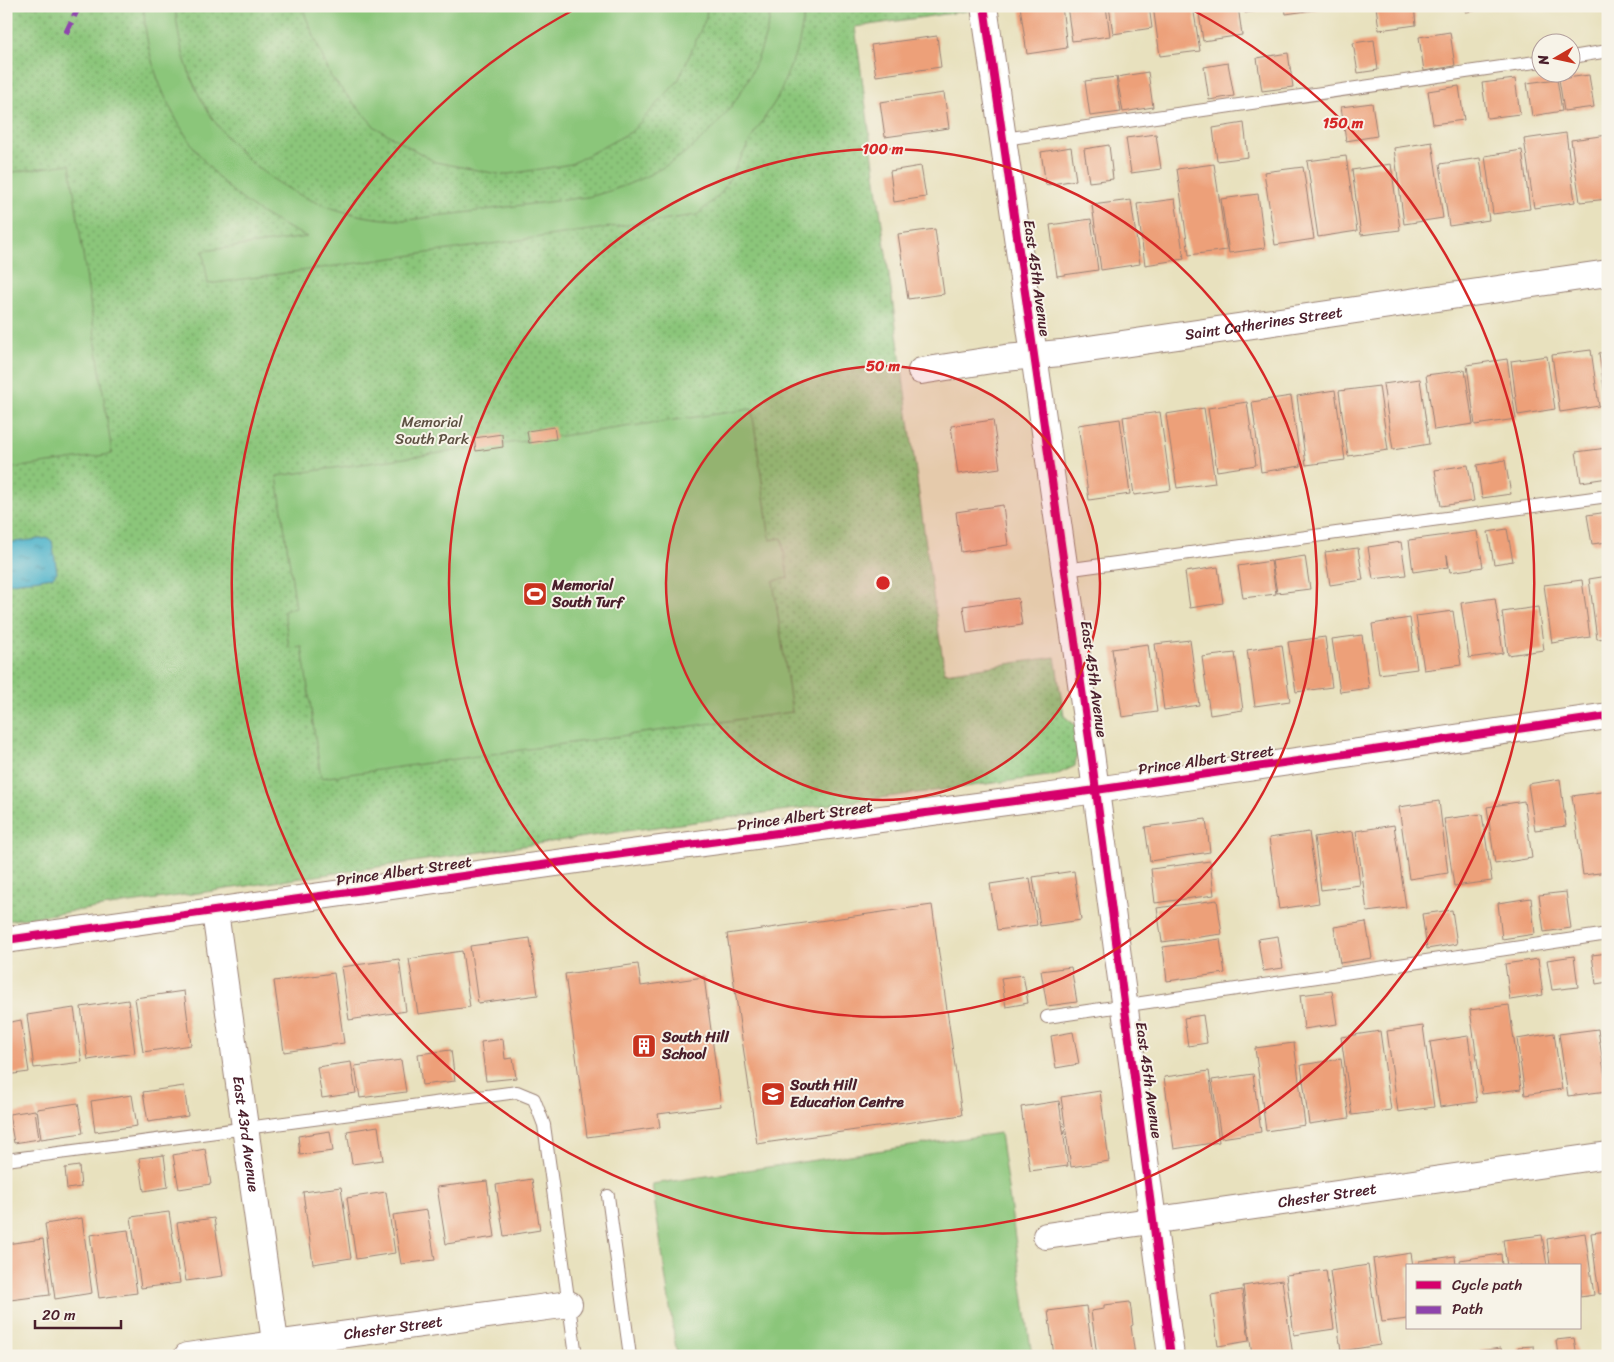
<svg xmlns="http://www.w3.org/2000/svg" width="1614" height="1362" font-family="Sriracha,sans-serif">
	<defs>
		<pattern id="park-dots" width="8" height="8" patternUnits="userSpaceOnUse" patternTransform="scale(1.25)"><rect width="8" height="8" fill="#8bc67a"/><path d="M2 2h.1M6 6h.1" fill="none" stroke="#74a064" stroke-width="1.8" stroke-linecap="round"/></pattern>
		<pattern id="water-ripples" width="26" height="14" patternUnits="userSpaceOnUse" patternTransform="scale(1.25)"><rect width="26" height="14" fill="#4bb2ca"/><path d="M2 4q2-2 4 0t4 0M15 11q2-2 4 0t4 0" fill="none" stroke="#4090a4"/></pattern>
	</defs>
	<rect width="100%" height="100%" fill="#f7f3e8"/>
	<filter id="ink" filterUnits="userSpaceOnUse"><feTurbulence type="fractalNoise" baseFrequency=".02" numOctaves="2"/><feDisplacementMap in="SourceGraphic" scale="10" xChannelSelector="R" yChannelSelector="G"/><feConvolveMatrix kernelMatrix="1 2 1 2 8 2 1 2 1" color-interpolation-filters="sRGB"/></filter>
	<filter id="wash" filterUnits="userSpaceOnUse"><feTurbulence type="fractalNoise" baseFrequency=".0096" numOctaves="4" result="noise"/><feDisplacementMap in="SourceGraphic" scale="20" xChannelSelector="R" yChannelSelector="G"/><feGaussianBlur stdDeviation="1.12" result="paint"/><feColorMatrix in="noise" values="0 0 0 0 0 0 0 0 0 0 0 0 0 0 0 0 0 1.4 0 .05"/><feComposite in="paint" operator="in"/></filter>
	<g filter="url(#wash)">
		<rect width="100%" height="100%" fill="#e8e1be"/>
		<path fill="url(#park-dots)" stroke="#6a7252" d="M6 6H966L967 11 855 27 932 589 945 673 1055 657 1064 716 1075 725 1078 747 1075 766 1056 775 626 831 6 921Z"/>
		<g fill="#8bc67a" stroke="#6a7252">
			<path d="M144 6H175C177 27 180 47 187 66 218 159 306 218 402 220 412 220 424 218 434 216 456 214 478 211 499 208 521 205 542 203 564 200 575 198 586 198 596 195 691 169 756 104 772 6H806L798 47 778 97 754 134 722 192 697 215 208 284 203 251 307 237C291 229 275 222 260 212 196 172 144 82 144 6Z"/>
			<path d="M305 6H707L706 18 678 81 631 132 571 164 503 175 435 162 375 127 331 77 305 15Z"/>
			<path d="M70 164 112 454 6 469V173Z"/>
			<path d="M752 409 770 540 782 538 788 578 773 581 792 712 321 778 302 647 289 648 284 610 296 608 277 476Z"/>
			<path d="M1000 1133 1032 1356H677L652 1184Z"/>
		</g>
		<path fill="url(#water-ripples)" stroke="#4a687a" d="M48 538 52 541 57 572 53 577 6 584V543Z"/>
		<g id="blocks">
			<g fill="#eda079">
				<path d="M1020 6H1062L1067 48 1027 54Z"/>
				<path d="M1067 6H1106L1110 36 1072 41Z"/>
				<path d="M1109 6H1149L1152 28 1113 34Z"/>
				<path d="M1153 6H1193L1200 51 1160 56Z"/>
				<path d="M1198 6H1238L1242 35 1203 41Z"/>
				<path d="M1244 6H1326L1327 8 1286 14 1285 7 1245 13Z"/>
				<path d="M1376 6H1414L1416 25 1379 30Z"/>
				<path d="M1465 6H1497V7L1466 12Z"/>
				<path d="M1450 32 1455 66 1424 71 1419 37Z"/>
				<path d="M937 36 941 67 876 76 871 45Z"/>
				<path d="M1374 40 1378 70 1358 73 1353 43Z"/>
				<path d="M1288 53 1293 87 1262 91 1257 58Z"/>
				<path d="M1228 63 1234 96 1209 100 1204 67Z"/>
				<path d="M1148 72 1153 107 1123 112 1117 77Z"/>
				<path d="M1589 75 1594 107 1564 111 1559 79Z"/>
				<path d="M1116 77 1121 112 1090 116 1085 81Z"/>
				<path d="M1515 79 1520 114 1487 118 1482 83Z"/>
				<path d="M1557 79 1562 111 1532 116 1527 83Z"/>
				<path d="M1459 86 1464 120 1433 124 1428 91Z"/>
				<path d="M944 93 949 128 885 137 880 102Z"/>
				<path d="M1372 103 1377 136 1346 141 1341 107Z"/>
				<path d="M1244 123 1248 157 1217 161 1213 128Z"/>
				<path d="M1566 133 1575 202 1534 208 1524 139Z"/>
				<path d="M1156 134 1161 169 1131 173 1126 138Z"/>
				<path d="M1608 135V199L1580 202 1571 140Z"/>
				<path d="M1432 142 1443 218 1404 224 1394 148Z"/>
				<path d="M1109 145 1113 179 1089 182 1084 149Z"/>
				<path d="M1071 147 1076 180 1046 185 1041 152Z"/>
				<path d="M1522 150 1530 209 1493 214 1485 156Z"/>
				<path d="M1346 156 1357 231 1318 237 1307 161Z"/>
				<path d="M1480 158 1489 220 1449 226 1440 164Z"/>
				<path d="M1214 164 1227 250 1189 255 1177 169Z"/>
				<path d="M1391 164 1400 230 1361 235 1352 170Z"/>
				<path d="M921 166 926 197 894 202 890 171Z"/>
				<path d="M1303 167 1314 239 1275 245 1264 172Z"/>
				<path d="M1258 194 1265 248 1229 253 1221 199Z"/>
				<path d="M1175 199 1184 259 1145 265 1137 204Z"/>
				<path d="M1131 200 1140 264 1101 270 1092 205Z"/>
				<path d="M1091 219 1098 270 1057 276 1050 225Z"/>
				<path d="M935 229 944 294 908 299 898 234Z"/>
				<path d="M1591 350 1599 406 1560 412 1552 355Z"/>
				<path d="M1608 352V401L1606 402 1599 353Z"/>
				<path d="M1547 356 1555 409 1518 415 1511 361Z"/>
				<path d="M1507 359 1516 419 1475 425 1467 365Z"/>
				<path d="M1465 370 1473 424 1434 430 1426 375Z"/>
				<path d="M1420 379 1429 444 1393 450 1383 384Z"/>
				<path d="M1379 386 1388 450 1348 456 1339 391Z"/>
				<path d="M1335 390 1345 460 1306 465 1297 396Z"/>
				<path d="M1291 396 1301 466 1261 472 1252 402Z"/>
				<path d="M1247 402 1256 465 1217 471 1208 408Z"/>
				<path d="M1204 408 1215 483 1177 488 1166 414Z"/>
				<path d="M1160 412 1171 490 1134 495 1123 417Z"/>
				<path d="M1120 419 1130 494 1089 500 1078 425Z"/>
				<path d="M993 420 1000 468 958 474 951 426Z"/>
				<path d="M554 427 556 439 529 443 527 431Z"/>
				<path d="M502 434 503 447 476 451 474 438Z"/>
				<path d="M1607 448 1608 478 1581 482 1576 452Z"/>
				<path d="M1505 460 1511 494 1482 498 1477 465Z"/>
				<path d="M1468 465 1474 501 1441 506 1435 470Z"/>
				<path d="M1003 505 1008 545 961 552 956 512Z"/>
				<path d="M1608 512V542L1592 544 1587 515Z"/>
				<path d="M1507 529 1513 561 1494 564 1488 532Z"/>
				<path d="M1477 531 1483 567 1450 572 1447 555 1448 567 1413 572 1409 540Z"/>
				<path d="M1401 542 1406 575 1373 579 1368 547Z"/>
				<path d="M1358 548 1363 580 1330 585 1325 552Z"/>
				<path d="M1305 556 1310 589 1277 593 1272 561Z"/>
				<path d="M1271 561 1276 594 1243 598 1238 566Z"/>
				<path d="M1218 567 1223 603 1190 608 1185 572Z"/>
				<path d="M1608 576V638L1597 639 1589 579Z"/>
				<path d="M1582 580 1590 637 1552 643 1544 585Z"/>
				<path d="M1018 598 1022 625 967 633 963 606Z"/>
				<path d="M1495 598 1503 653 1469 658 1461 603Z"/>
				<path d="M1538 607 1544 650 1508 655 1502 612Z"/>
				<path d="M1453 611 1461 665 1424 670 1416 616Z"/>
				<path d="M1410 618 1417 669 1379 674 1372 624Z"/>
				<path d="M1362 635 1369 688 1340 692 1332 639Z"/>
				<path d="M1325 637 1332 687 1296 692 1288 642Z"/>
				<path d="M1190 640 1199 705 1164 710 1155 644Z"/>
				<path d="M1148 644 1157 712 1122 717 1112 649Z"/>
				<path d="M1282 645 1290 701 1255 706 1247 650Z"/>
				<path d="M1235 653 1243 710 1210 715 1202 657Z"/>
				<path d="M1560 779 1566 826 1535 830 1528 784Z"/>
				<path d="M1608 791V872L1583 875 1572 796Z"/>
				<path d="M1439 801 1448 873 1409 879 1399 807Z"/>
				<path d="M1524 801 1532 858 1495 864 1487 807Z"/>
				<path d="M1482 814 1492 881 1454 886 1444 819Z"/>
				<path d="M1206 819 1210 852 1150 861 1145 827Z"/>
				<path d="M1394 825 1406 907 1367 912 1356 831Z"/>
				<path d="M1353 831 1360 885 1321 890 1314 837Z"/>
				<path d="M1309 832 1319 903 1279 909 1269 838Z"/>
				<path d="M1210 861 1214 895 1155 903 1151 869Z"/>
				<path d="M1074 871 1081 920 1040 926 1033 877Z"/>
				<path d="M1030 878 1037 925 997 930 990 884Z"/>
				<path d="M1566 892 1571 928 1544 932 1539 895Z"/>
				<path d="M1531 898 1535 934 1502 939 1498 903Z"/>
				<path d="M1217 900 1222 934 1162 942 1157 908Z"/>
				<path d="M932 905 962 1115 757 1144 727 934Z"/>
				<path d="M1452 910 1457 944 1427 949 1422 914Z"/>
				<path d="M1366 922 1372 958 1340 963 1334 927Z"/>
				<path d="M1278 936 1283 968 1263 971 1258 939Z"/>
				<path d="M530 938 538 995 478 1003 470 946Z"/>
				<path d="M1220 939 1225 973 1167 981 1163 947Z"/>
				<path d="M462 951 470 1007 418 1014 409 959Z"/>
				<path d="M1608 953V982L1596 984 1592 955Z"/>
				<path d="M1574 956 1578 987 1552 990 1547 960Z"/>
				<path d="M399 959 406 1011 349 1020 341 967Z"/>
				<path d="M1538 959 1543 995 1510 1000 1505 964Z"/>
				<path d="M638 964 641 986 704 977 721 1106 658 1114 660 1127 587 1137 565 974Z"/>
				<path d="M1071 967 1077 1002 1047 1006 1041 971Z"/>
				<path d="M334 973 344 1043 284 1052 274 981Z"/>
				<path d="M1023 975 1028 1003 1006 1007 1001 978Z"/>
				<path d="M184 991 191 1045 143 1052 135 998Z"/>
				<path d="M1332 991 1337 1024 1304 1029 1300 995Z"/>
				<path d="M128 1000 135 1053 88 1060 81 1007Z"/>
				<path d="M1509 1005 1521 1089 1482 1094 1470 1010Z"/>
				<path d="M74 1008 82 1062 34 1068 27 1015Z"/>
				<path d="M1203 1015 1207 1043 1188 1046 1184 1018Z"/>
				<path d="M21 1020 29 1072 6 1075V1023Z"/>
				<path d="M1423 1026 1434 1107 1398 1112 1387 1031Z"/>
				<path d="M1598 1029 1607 1091 1568 1096 1559 1034Z"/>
				<path d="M1380 1031 1391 1110 1352 1115 1341 1037Z"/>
				<path d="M1073 1032 1079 1064 1056 1068 1051 1036Z"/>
				<path d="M1554 1033 1562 1089 1525 1095 1517 1039Z"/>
				<path d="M1468 1036 1477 1102 1440 1107 1430 1042Z"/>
				<path d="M503 1039 505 1059 513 1058 516 1078 486 1081 481 1042Z"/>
				<path d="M1294 1043 1305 1125 1266 1131 1255 1048Z"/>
				<path d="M451 1050 455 1081 422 1085 418 1054Z"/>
				<path d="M1341 1059 1349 1118 1309 1124 1301 1065Z"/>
				<path d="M401 1060 406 1092 360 1098 355 1066Z"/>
				<path d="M351 1062 356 1093 322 1098 317 1067Z"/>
				<path d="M1209 1071 1219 1142 1174 1149 1164 1077Z"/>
				<path d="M1253 1074 1261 1132 1221 1138 1212 1080Z"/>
				<path d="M184 1086 188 1116 148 1122 143 1092Z"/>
				<path d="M1100 1091 1109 1161 1071 1167 1061 1097Z"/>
				<path d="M132 1095 137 1126 95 1132 91 1101Z"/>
				<path d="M1059 1101 1068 1166 1030 1171 1021 1107Z"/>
				<path d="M78 1103 83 1133 41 1139 37 1109Z"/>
				<path d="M35 1110 39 1139 14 1143 9 1114Z"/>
				<path d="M378 1126 383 1160 352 1164 347 1131Z"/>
				<path d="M330 1131 333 1151 300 1155 298 1136Z"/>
				<path d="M205 1149 211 1184 179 1189 173 1155Z"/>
				<path d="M164 1155 168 1187 144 1191 139 1158Z"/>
				<path d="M79 1166 81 1187 67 1189 65 1168Z"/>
				<path d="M532 1179 540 1230 504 1236 496 1185Z"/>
				<path d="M487 1181 495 1237 446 1244 437 1187Z"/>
				<path d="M341 1187 351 1258 313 1264 303 1192Z"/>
				<path d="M386 1192 395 1253 356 1259 347 1198Z"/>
				<path d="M427 1210 435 1260 401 1264 393 1215Z"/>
				<path d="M169 1212 180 1283 141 1288 131 1217Z"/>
				<path d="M82 1218 92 1293 55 1299 45 1224Z"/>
				<path d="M214 1218 223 1276 186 1281 177 1223Z"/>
				<path d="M128 1230 137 1293 99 1298 90 1235Z"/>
				<path d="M1608 1231V1293L1599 1294 1591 1233Z"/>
				<path d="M1585 1233 1594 1295 1580 1297V1266H1550L1547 1239Z"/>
				<path d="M1542 1235 1547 1266H1507L1503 1240Z"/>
				<path d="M43 1239 50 1295 10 1300 6 1276V1244Z"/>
				<path d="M1411 1253 1413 1266H1408V1319L1382 1322 1373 1259Z"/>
				<path d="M1501 1254 1502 1266H1461L1460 1260Z"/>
				<path d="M1455 1256 1456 1266H1419V1261Z"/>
				<path d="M1368 1265 1380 1345 1341 1351 1330 1271Z"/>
				<path d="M1326 1270 1334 1329 1294 1335 1286 1275Z"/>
				<path d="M1282 1280 1293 1356H1252L1243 1286Z"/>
				<path d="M1242 1290 1249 1341 1218 1346 1211 1295Z"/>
				<path d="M1130 1302 1133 1325 1131 1326 1135 1356H1097L1091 1311 1104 1309V1305Z"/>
				<path d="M1086 1306 1093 1356H1054L1048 1311Z"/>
				<path d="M1574 1338 1577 1356H1558L1556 1340Z"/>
				<path d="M1534 1346 1535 1356H1519L1518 1347Z"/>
				<path d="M1501 1348 1502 1356H1472L1471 1352Z"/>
			</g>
		</g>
	</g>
	<g filter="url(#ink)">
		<use href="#blocks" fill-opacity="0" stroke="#998074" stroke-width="1"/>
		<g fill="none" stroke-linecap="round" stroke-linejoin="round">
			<defs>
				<g id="lane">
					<path d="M1572 57 1608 51"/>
					<path d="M1004 139 1542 61"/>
					<path d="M1065 570 1608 496"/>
					<path d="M1047 1017 1608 934"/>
					<path d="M6 1160 517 1092 534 1099 544 1125 576 1356"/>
					<path d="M608 1196 630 1356"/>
				</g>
				<g id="street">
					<path d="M984 6 1091 753 1171 1356"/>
					<path id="s1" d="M921 371 1005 358 1061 353 1608 273"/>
					<path id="s2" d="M215 912 277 1356"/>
					<path d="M6 940 585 859 1096 790 1608 716"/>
					<path id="s3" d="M1046 1236 1608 1155"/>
					<path id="s4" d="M187 1356 569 1304"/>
				</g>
			</defs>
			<use href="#lane" stroke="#998074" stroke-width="14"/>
			<use href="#street" stroke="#998074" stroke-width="28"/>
			<use href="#lane" stroke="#fff" stroke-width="12"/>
			<use href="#street" stroke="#fff" stroke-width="26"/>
			<path stroke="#8e44ad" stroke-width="6" stroke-dasharray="12 6" stroke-linecap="butt" d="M66 33 79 6"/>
			<defs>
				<g id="cycleway">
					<path d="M984 6 1091 753 1171 1356"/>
					<path d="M6 940 585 859 1096 790 1608 716"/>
				</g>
			</defs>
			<use href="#cycleway" stroke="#f7f3e8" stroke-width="11"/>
			<use href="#cycleway" stroke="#d6006c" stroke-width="8"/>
		</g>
	</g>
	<circle cx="883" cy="583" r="217" fill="#d62828" fill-opacity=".12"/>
	<g fill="none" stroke="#d62828" stroke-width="2.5">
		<circle cx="883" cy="583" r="217"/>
		<circle cx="883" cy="583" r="434"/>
		<path d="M1189 8A651 651 0 1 1 577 8"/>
	</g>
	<defs>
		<symbol id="stadium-square" viewBox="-11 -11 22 22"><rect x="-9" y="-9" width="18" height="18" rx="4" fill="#c8321e" stroke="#f7f3e8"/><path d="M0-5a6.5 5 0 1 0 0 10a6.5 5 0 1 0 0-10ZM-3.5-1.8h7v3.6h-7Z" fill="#fff"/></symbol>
		<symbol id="building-square" viewBox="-11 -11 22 22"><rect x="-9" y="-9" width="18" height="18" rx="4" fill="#c8321e" stroke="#f7f3e8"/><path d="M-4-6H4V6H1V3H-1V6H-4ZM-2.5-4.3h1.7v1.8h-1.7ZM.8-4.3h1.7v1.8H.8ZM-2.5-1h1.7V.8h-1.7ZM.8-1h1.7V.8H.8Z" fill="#fff"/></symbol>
		<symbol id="school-square" viewBox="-11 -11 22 22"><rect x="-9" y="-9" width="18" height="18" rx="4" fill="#c8321e" stroke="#f7f3e8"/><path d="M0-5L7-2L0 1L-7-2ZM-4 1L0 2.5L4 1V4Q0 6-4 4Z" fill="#fff"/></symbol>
	</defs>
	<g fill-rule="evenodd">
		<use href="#stadium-square" x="521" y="580" width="28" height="28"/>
		<use href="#building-square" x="630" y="1032" width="28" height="28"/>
		<use href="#school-square" x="759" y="1080" width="28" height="28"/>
	</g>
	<g text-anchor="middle" stroke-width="4" stroke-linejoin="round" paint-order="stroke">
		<g font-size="15" fill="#4a1f2b" stroke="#f7f3e8">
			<text transform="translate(1037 278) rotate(82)" y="5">East 45th Avenue</text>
			<text dy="5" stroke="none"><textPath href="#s1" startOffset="346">Saint Catherines Street</textPath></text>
			<text transform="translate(1094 679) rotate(82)" y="5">East 45th Avenue</text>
			<text transform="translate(1206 760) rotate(-8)" y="5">Prince Albert Street</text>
			<text transform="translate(805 816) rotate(-8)" y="5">Prince Albert Street</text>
			<text transform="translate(404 871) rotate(-8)" y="5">Prince Albert Street</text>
			<text transform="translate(1149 1080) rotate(82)" y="5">East 45th Avenue</text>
			<text dy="5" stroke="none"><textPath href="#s2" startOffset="224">East 43rd Avenue</textPath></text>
			<text dy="5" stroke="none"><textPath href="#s3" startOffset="284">Chester Street</textPath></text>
			<text dy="5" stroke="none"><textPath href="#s4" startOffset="208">Chester Street</textPath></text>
		</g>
		<g font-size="15" fill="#5e5143" stroke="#f7f3e8">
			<text x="432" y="427">Memorial<tspan x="432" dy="17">South Park</tspan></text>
		</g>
		<g font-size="15" font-weight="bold" fill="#4a1f2b" stroke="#f7f3e8" text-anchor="start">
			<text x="552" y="590">Memorial<tspan x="552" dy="17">South Turf</tspan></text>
			<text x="662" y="1042">South Hill<tspan x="662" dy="17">School</tspan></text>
			<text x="790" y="1090">South Hill<tspan x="790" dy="17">Education Centre</tspan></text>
		</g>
	</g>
	<circle cx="883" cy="583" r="8" fill="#d62828" stroke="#f7f3e8" stroke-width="2.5"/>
	<g font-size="15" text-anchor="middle" font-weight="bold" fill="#d62828" stroke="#f7f3e8" stroke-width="4" stroke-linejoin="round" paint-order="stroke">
		<text x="1343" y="128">150 m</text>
		<text x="883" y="154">100 m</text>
		<text x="883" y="371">50 m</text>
	</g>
	<rect width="1614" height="1362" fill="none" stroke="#f7f3e8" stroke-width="25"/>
	<rect x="1406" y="1264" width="175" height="65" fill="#f7f3e8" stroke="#b29e9c"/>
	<rect x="1416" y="1281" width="25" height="8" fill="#d6006c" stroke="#b29e9c"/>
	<text x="1452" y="1290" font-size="15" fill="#4a1f2b">Cycle path</text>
	<rect x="1416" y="1306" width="25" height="8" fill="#8e44ad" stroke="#b29e9c"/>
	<text x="1452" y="1314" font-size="15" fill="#4a1f2b">Path</text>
	<g transform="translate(1556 58) rotate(261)"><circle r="24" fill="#f7f3e8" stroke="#b29e9c"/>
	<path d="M0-4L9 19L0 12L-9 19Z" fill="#c8321e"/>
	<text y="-8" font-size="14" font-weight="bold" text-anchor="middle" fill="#4a1f2b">N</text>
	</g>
	<path d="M35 1320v8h86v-8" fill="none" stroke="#4a1f2b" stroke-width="2.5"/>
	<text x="42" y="1320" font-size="15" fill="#4a1f2b" stroke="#f7f3e8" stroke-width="4" paint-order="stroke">20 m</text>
</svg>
